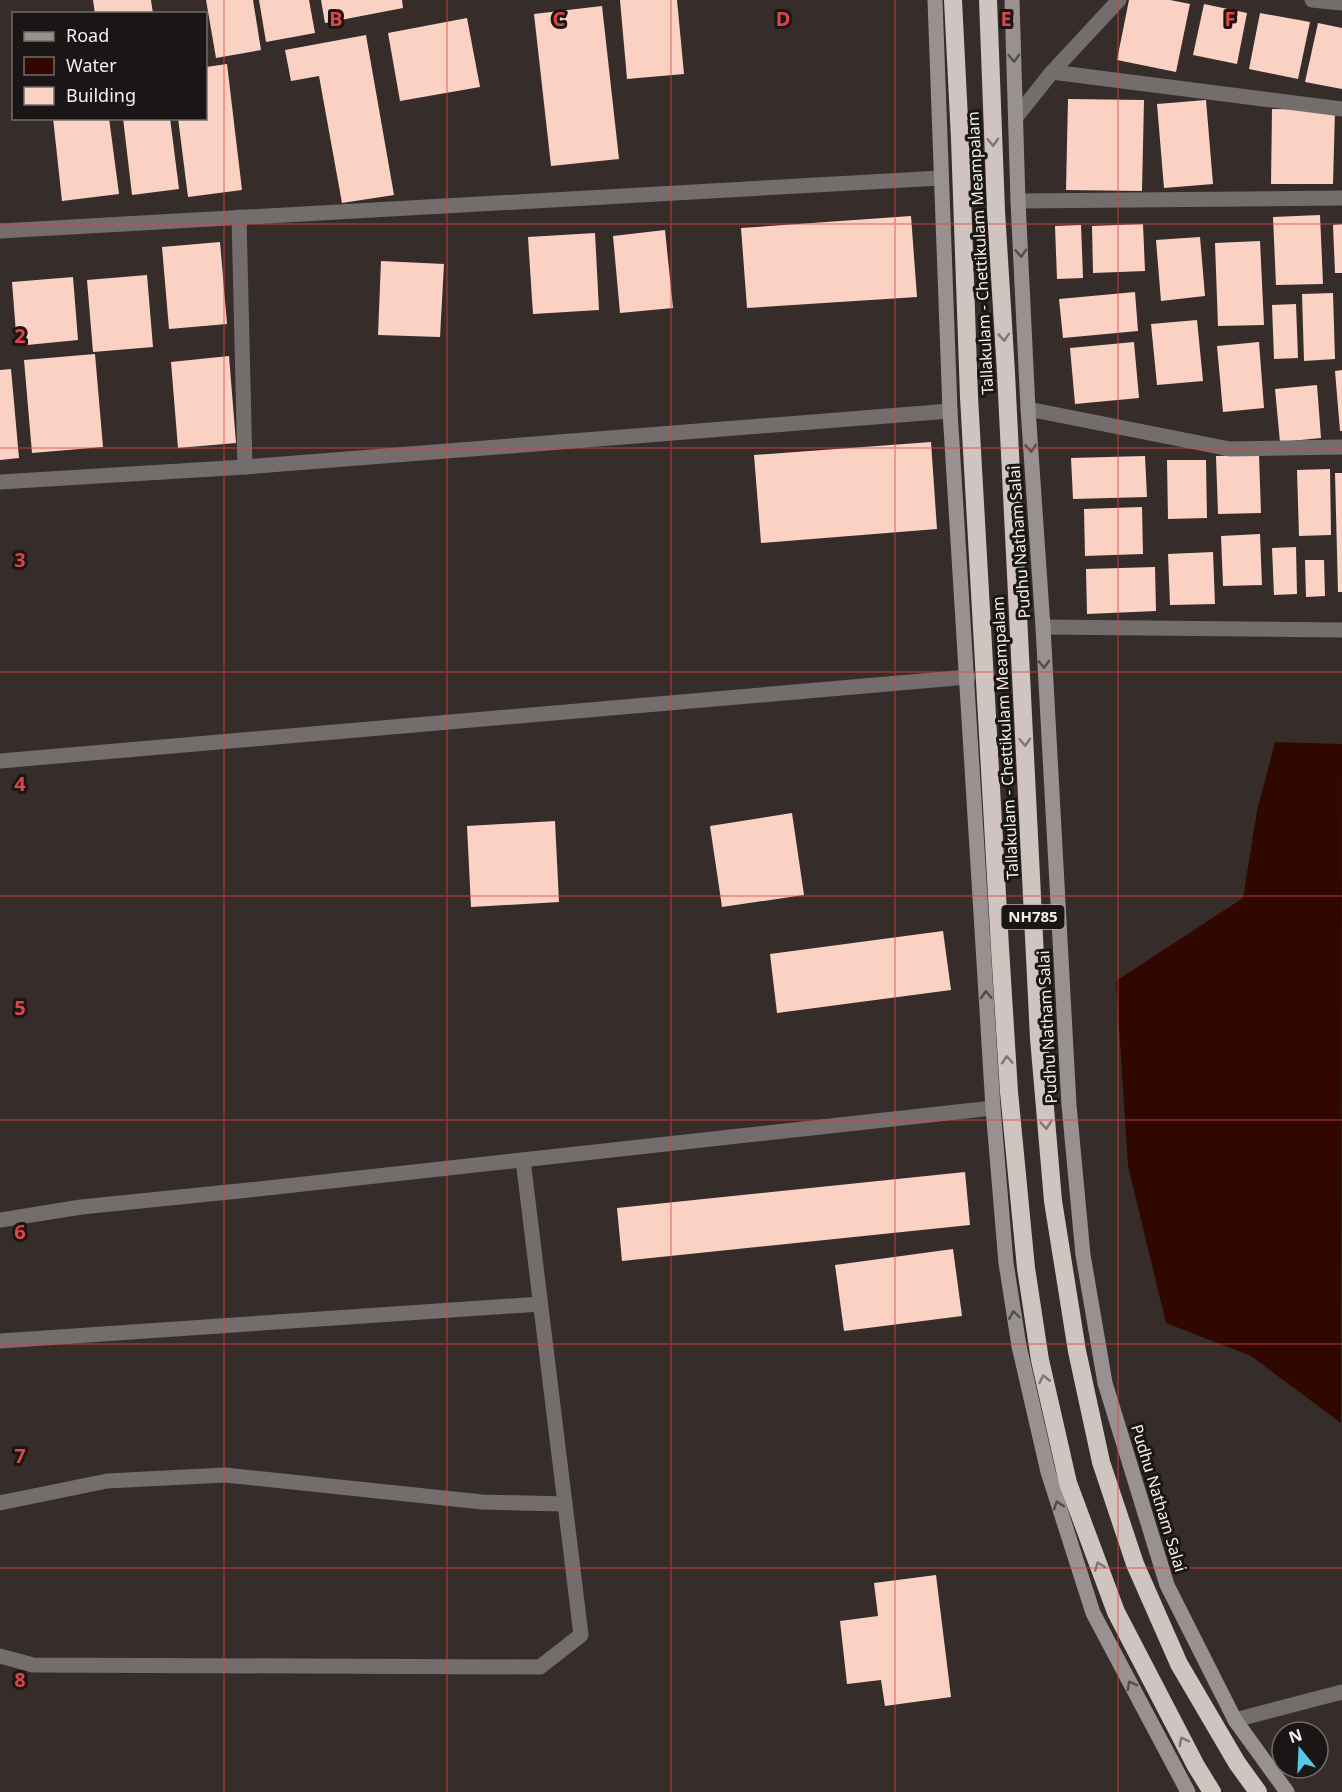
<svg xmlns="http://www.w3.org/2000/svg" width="1342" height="1792" font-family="'Noto Sans',sans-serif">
	<rect width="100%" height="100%" fill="#362d2a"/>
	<path fill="#300800" d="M1275 742 1342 744 1341 1423 1251 1356 1166 1323 1128 1166 1116 981 1243 898 1257 811Z"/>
	<g fill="#fbd1c4">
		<path d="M93 0H151L153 14H95Z"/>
		<path d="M206 0H253L261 50 216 58Z"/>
		<path d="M259 0H309L315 33 266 42Z"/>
		<path d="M321 0H402L403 8 325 23Z"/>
		<path d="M620 0H677L684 74 627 79Z"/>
		<path d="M1129 0H1170L1190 4 1176 72 1117 60Z"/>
		<path d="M1204 4 1247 13 1237 64 1193 55Z"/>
		<path d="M602 6 619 159 551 166 534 14Z"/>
		<path d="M1260 13 1310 22 1298 79 1249 69Z"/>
		<path d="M467 18 480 87 400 101 388 33Z"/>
		<path d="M1318 23 1342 28V89L1305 82Z"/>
		<path d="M366 35 394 195 342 203 319 76 291 81 285 50Z"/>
		<path d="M227 64 242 190 188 197 178 118H206V67Z"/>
		<path d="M1068 99 1144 100 1142 191 1066 190Z"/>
		<path d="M1206 100 1213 184 1164 188 1157 104Z"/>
		<path d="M1272 109 1335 110 1333 184H1271Z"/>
		<path d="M53 118H109L119 194 62 201Z"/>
		<path d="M123 118H170L179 189 132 195Z"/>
		<path d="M1320 215 1323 284 1276 285 1273 217Z"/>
		<path d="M911 216 917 297 747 308 741 228Z"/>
		<path d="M1143 224 1145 271 1093 273 1092 226Z"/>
		<path d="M1342 224V273H1335L1333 225Z"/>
		<path d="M1081 225 1083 278 1057 279 1055 226Z"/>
		<path d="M665 230 673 308 620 313 613 236Z"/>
		<path d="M595 233 599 310 533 314 528 237Z"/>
		<path d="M1200 237 1205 296 1161 301 1156 240Z"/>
		<path d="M1260 241 1264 325 1218 326 1215 243Z"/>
		<path d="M220 242 227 324 169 329 162 247Z"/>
		<path d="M381 261 444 264 440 337 378 335Z"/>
		<path d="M147 275 153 347 93 352 87 280Z"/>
		<path d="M73 277 78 340 17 346 12 282Z"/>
		<path d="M1135 292 1138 331 1063 338 1059 299Z"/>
		<path d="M1333 293 1335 359 1304 361 1302 294Z"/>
		<path d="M1296 304 1298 358 1274 359 1272 305Z"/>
		<path d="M1197 320 1203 381 1157 385 1151 324Z"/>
		<path d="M1134 342 1139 398 1075 404 1070 348Z"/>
		<path d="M1259 342 1264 408 1223 412 1217 346Z"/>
		<path d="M95 354 103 447 32 453 24 360Z"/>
		<path d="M229 356 236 443 178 448 171 362Z"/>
		<path d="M11 369 19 458 0 460V370Z"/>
		<path d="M1342 370V431H1340L1335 371Z"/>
		<path d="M1317 385 1321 438 1280 442 1275 389Z"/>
		<path d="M931 442 937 529 761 543 754 455Z"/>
		<path d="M1259 455 1261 513 1218 514 1216 456Z"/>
		<path d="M1145 456 1147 497 1073 499 1071 458Z"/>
		<path d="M1167 460H1206L1207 518 1168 519Z"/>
		<path d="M1330 469 1331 535 1299 536 1297 470Z"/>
		<path d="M1335 473H1342V592H1338Z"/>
		<path d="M1142 507 1143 554 1085 556 1084 509Z"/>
		<path d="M1260 534 1262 585 1223 586 1221 536Z"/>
		<path d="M1296 547 1297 594 1274 595 1272 548Z"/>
		<path d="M1213 552 1215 604 1170 605 1168 554Z"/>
		<path d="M1305 560H1324L1325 596 1306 597Z"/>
		<path d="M1155 567 1156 611 1087 614 1086 569Z"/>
		<path d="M792 813 804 895 722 907 710 826Z"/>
		<path d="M555 821 559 902 471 907 467 826Z"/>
		<path d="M943 931 951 990 777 1013 770 954Z"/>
		<path d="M965 1172 970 1225 622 1261 617 1208Z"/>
		<path d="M953 1249 962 1316 844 1331 835 1265Z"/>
		<path d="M936 1575 951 1697 885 1706 881 1680 847 1684 840 1621 878 1616 874 1583Z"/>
	</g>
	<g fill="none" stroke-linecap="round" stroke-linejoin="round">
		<path stroke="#736e6c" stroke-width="15" d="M0 1503 107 1481 225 1475 482 1502 565 1504"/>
		<g stroke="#736e6c" stroke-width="15">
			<path d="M1312 0 1342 3"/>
			<path d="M1052 72 1342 109"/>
			<path d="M1017 116 1052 72 1119 0"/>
			<path d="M1018 201 1342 198"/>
			<path d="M239 217 245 467"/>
			<path d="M0 231 941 178"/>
			<path d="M1028 409 1230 449 1342 447"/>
			<path d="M0 482 245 467 950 411"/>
			<path d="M1043 627 1342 630"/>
			<path d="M0 761 968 677"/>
			<path d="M0 1220 81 1207 249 1190 993 1108"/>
			<path d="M0 1341 540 1304"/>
			<path d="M0 1656 33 1665 540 1667 581 1635 523 1160"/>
			<path d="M1235 1720 1342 1692"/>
		</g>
		<g stroke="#98918f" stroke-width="15">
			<path d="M935 0 950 411 993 1108 1006 1263 1019 1346 1048 1472 1093 1613 1188 1792"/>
			<path d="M1012 0 1018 201 1028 409 1043 627 1069 1105 1083 1255 1105 1383 1167 1585 1235 1720 1287 1792"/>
		</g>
		<g stroke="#d0c4c1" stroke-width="18">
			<path d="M953 0 960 139 969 397 1000 948 1009 1092 1026 1268 1040 1360 1068 1483 1116 1612 1196 1766 1212 1792"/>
			<path d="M988 0 996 211 1006 373 1039 1038 1053 1201 1077 1351 1101 1462 1135 1564 1179 1664 1237 1763 1258 1792"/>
		</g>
	</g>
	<defs><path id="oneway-chevron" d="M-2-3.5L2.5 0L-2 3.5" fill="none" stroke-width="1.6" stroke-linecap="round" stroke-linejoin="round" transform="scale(1.5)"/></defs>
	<g stroke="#534d4c">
		<use href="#oneway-chevron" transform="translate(1014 58) rotate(88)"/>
		<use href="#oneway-chevron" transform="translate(1021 253) rotate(87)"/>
		<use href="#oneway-chevron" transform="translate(1031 448) rotate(86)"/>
		<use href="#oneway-chevron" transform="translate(1044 664) rotate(88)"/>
		<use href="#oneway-chevron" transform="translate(986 995) rotate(-93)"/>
		<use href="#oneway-chevron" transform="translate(1014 1315) rotate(-98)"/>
		<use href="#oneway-chevron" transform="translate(1058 1505) rotate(-108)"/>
		<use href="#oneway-chevron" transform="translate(1131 1685) rotate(-118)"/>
	</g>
	<g stroke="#7e7674">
		<use href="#oneway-chevron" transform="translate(993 142) rotate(88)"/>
		<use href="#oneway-chevron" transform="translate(1004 337) rotate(86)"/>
		<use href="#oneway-chevron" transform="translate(1025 742) rotate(87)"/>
		<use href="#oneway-chevron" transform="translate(1007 1060) rotate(-94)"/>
		<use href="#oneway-chevron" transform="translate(1046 1125) rotate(85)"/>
		<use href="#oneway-chevron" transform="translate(1044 1379) rotate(-103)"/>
		<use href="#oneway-chevron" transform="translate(1099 1566) rotate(-110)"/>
		<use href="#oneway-chevron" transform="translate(1183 1741) rotate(-117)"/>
	</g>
	<path fill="none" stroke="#db4646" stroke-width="1.5" stroke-opacity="0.55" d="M224 0V1792M447 0V1792M671 0V1792M895 0V1792M1118 0V1792M0 224H1342M0 448H1342M0 672H1342M0 896H1342M0 1120H1342M0 1344H1342M0 1568H1342"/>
	<g text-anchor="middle" stroke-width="6" stroke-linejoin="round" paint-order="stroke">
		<rect fill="#1a1615" stroke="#b3aeac" stroke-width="1.5" x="1001.5" y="905" width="63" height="24" rx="4.5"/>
		<g font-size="15" font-weight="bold" fill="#f5efed">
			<text x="1033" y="922">NH785</text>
		</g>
		<g font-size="16" fill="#f5efed" stroke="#1a1615">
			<text transform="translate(980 253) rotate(-93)" y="6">Tallakulam - Chettikulam Meampalam</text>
			<text transform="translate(1019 542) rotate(-94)" y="6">Pudhu Natham Salai</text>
			<text transform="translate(1005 738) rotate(-93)" y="6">Tallakulam - Chettikulam Meampalam</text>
			<text transform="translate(1047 1027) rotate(-93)" y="6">Pudhu Natham Salai</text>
			<text transform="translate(1159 1498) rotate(73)" y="6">Pudhu Natham Salai</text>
		</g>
	</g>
	<g font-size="20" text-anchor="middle" font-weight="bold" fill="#db4646" stroke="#1a1615" stroke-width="6" stroke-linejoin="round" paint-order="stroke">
		<text x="336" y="26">B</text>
		<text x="559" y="26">C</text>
		<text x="783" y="26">D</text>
		<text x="1006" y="26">E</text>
		<text x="1230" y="26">F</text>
		<text x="20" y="343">2</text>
		<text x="20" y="567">3</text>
		<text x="20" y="791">4</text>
		<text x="20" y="1015">5</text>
		<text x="20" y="1239">6</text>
		<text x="20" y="1463">7</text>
		<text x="20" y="1687">8</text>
	</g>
	<rect x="12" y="12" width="195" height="108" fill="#1a1615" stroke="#726d6b" stroke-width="1.5"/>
	<rect x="24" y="32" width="30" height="9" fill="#98918f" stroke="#726d6b" stroke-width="1.5"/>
	<text x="66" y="42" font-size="18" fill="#f5efed">Road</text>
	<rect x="24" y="57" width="30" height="18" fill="#300800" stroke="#726d6b" stroke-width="1.5"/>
	<text x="66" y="72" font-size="18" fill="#f5efed">Water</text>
	<rect x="24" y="87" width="30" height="18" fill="#fbd1c4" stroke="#726d6b" stroke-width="1.5"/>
	<text x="66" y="102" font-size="18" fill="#f5efed">Building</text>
	<g transform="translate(1300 1750) rotate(342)"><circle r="28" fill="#1a1615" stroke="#726d6b" stroke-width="1.5"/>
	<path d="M0-4.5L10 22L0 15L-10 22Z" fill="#59c8e5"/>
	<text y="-9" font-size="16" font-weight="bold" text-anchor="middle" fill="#f5efed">N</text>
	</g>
</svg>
